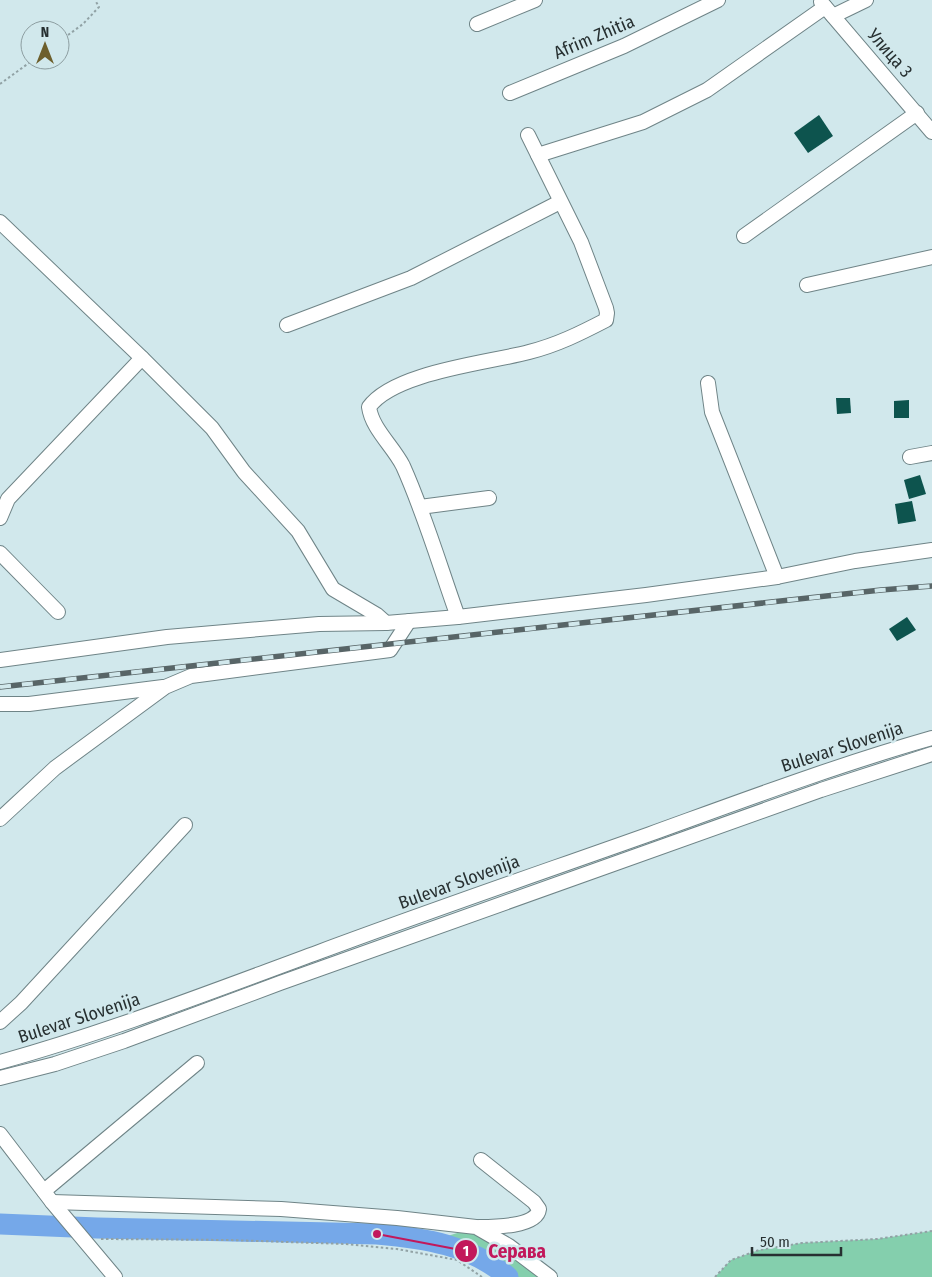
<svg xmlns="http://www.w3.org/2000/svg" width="932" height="1277" font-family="'Fira Sans Condensed',sans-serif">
	<rect width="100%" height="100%" fill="#d1e8ec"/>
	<g fill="#84cfad">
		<path d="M476 1227 550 1277H508L477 1256 456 1248 432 1241Z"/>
		<path d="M932 1231V1277H715L731 1260 759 1250 802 1243 877 1239Z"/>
	</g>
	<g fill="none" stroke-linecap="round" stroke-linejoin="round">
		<path stroke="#75a8e9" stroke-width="21" d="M0 1224 97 1228 377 1234C424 1238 471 1245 508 1277"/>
	</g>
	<g fill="#0d544e">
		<path d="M819 115 833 136 808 153 794 133Z"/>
		<path d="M836 398H850L851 413 837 414Z"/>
		<path d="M909 400V418H894V401Z"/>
		<path d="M920 475 926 494 909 499 904 480Z"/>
		<path d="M912 501 916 521 898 524 895 504Z"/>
		<path d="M907 617 916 630 897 641 889 629Z"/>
	</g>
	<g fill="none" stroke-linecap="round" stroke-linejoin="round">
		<defs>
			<g id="minor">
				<path d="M821 2 932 132"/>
				<path d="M833 16 866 0"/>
				<path d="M477 24 535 0"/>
				<path d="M510 93 624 46 718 0"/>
				<path d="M538 155 643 122 707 90 825 7"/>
				<path d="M0 222 142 358 212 428 244 472 298 531 333 589 377 615 386 623"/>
				<path d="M744 236 917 113"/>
				<path d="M807 285 932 257"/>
				<path d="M287 325 411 278 560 202"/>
				<path d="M708 383 712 412 777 577"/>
				<path d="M910 457 932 453"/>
				<path d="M420 507 489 498"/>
				<path d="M0 518 8 499 142 358"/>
				<path d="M0 553 58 612"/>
				<path d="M458 617C440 567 425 515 403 466 393 446 372 429 369 407 394 372 488 363 529 352 557 345 581 333 606 320L607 313 606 308 581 242 528 135"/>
				<path d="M0 660 167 637 319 624 386 623 458 617 646 595 777 577 855 561 932 550"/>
				<path d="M0 704H29L163 687"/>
				<path d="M0 819 55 768 165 687 191 676 390 650 409 621"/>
				<path d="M0 1022 21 1003 185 825"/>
				<path d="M0 1062C108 1032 213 991 319 952 429 911 540 873 650 834 744 800 837 765 932 738"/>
				<path d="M0 1078 55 1064 124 1041 280 983 821 790 932 754"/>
				<path d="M0 1134 52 1202 115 1277"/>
				<path d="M44 1191 197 1063"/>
				<path d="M52 1202 281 1209 397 1218 476 1227 509 1246 550 1277"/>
				<path d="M479 1227C493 1227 537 1227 539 1209L534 1202 481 1160"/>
			</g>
		</defs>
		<use href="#minor" stroke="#6f8487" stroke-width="16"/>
		<g stroke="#91a2a5" stroke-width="2" stroke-dasharray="2.5 2.5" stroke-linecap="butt">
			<path d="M60 41 83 24 99 7 95 0"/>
			<path d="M0 84 33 60"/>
			<path d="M101 1239 229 1240 345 1244 397 1249 457 1260 482 1277"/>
			<path d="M715 1277 731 1260 759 1250 802 1243 877 1239 932 1231"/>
		</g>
		<use href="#minor" stroke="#fff" stroke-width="14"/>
		<defs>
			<path id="rail" d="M0 687 881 590 932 586"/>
		</defs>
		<use href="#rail" stroke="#586567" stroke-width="5.5"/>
		<use href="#rail" stroke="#d1e8ec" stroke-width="4" stroke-dasharray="11" stroke-linecap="butt"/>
	</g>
	<g text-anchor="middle" stroke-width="5" stroke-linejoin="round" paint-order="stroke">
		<g font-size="18" fill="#273031" stroke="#d1e8ec">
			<text transform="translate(594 37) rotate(-23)" y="6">Afrim Zhitia</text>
			<text transform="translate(890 53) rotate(49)" y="6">Улица 3</text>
			<text transform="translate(842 747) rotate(-18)" y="6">Bulevar Slovenija</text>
			<text transform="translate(459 882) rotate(-20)" y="6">Bulevar Slovenija</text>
			<text transform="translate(79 1018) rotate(-18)" y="6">Bulevar Slovenija</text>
		</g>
	</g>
	<path fill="none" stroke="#c2185b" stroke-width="2" d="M377 1234L466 1251"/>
	<g fill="#c2185b" stroke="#d1e8ec" stroke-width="2">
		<circle cx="377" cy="1234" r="5"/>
		<circle cx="466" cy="1251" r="12"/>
	</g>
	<g font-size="15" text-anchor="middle" font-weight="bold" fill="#fff">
		<text x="466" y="1256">1</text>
	</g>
	<g font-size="19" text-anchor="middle" font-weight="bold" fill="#c2185b" stroke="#d1e8ec" stroke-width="5" stroke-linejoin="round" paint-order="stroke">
		<text x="517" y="1258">Серава</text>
	</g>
	<g transform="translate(45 45)"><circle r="24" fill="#d1e8ec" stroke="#8d9ea1"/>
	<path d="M0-4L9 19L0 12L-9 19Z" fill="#6d5f2c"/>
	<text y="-8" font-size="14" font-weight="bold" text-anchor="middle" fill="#273031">N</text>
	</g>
	<path d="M752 1247v8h89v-8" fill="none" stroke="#273031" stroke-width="2.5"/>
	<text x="760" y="1247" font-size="15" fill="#273031" stroke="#d1e8ec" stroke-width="4" paint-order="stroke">50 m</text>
</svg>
